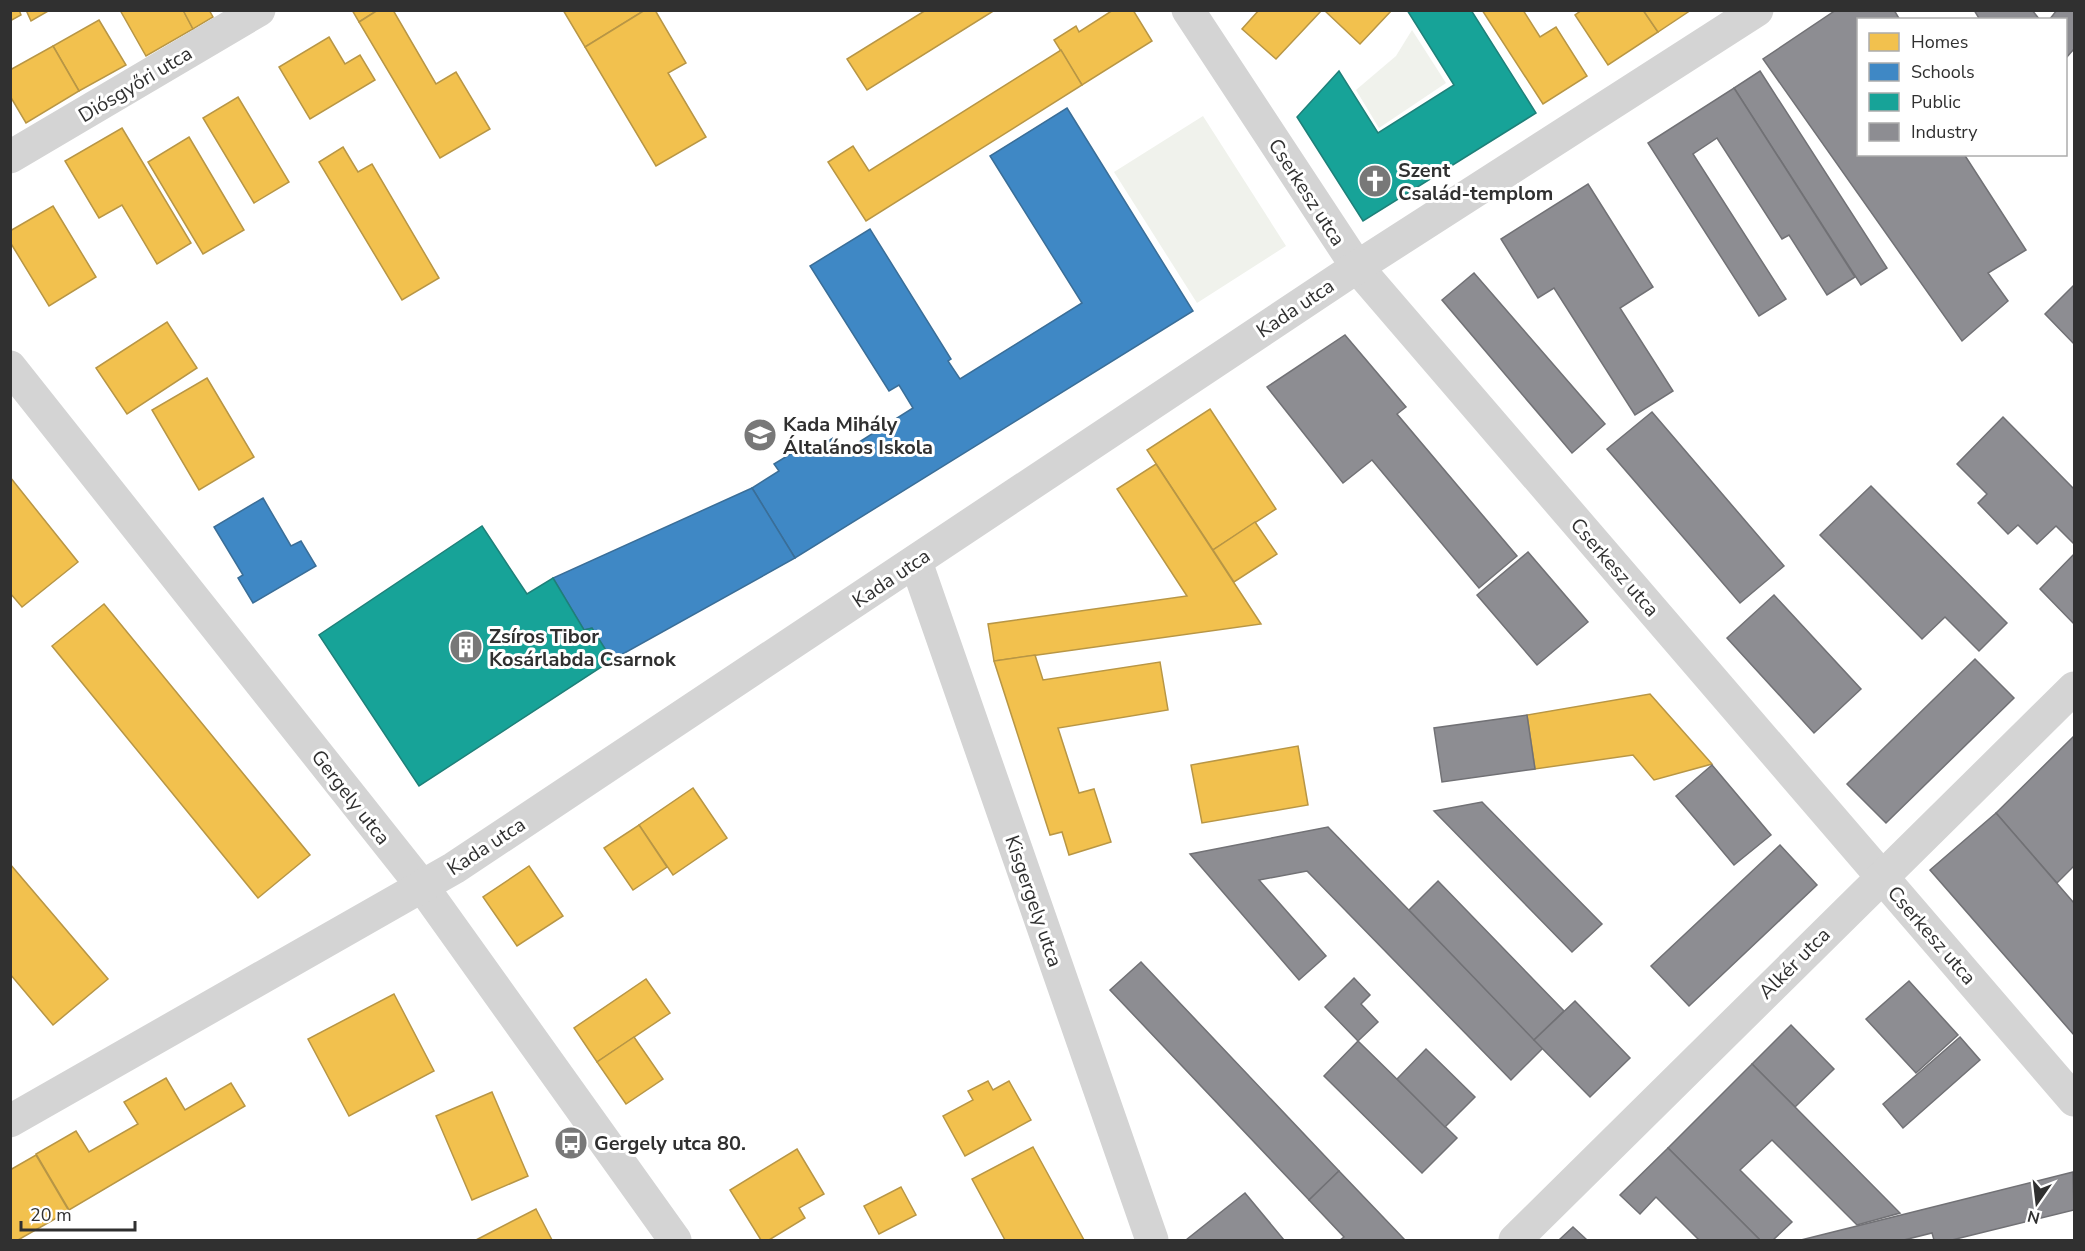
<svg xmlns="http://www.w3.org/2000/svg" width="2085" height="1251" font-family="'Nunito Sans',sans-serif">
	<rect width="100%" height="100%" fill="#fff"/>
	<g fill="#f0f2ec">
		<path d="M1412 30 1446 83 1379 128 1356 90 1396 56Z"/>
		<path d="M1203 116 1286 246 1197 303 1114 172Z"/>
	</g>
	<g fill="#f2c14e" stroke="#b89645" stroke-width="1.5">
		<path d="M10 10H19L21 15 10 21Z"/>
		<path d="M26 10H50L31 21Z"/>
		<path d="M120 10H183L193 29 146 56Z"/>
		<path d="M183 10H209L213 17 193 29Z"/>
		<path d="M352 10H378L359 22Z"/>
		<path d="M378 10H393L436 84 456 72 490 129 440 158 359 22Z"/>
		<path d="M563 10H645L585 47Z"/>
		<path d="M645 10H655L686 63 668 73 706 137 656 166 585 47Z"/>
		<path d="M926 10H995L867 90 847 59Z"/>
		<path d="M1113 10H1133L1152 41 1082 85 1054 40 1076 26 1079 32Z"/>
		<path d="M1259 10H1322L1276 59 1242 29Z"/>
		<path d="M1324 10H1392L1360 44Z"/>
		<path d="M1482 10H1523L1540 37 1556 27 1587 76 1543 104Z"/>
		<path d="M1582 10H1643L1658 32 1608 65 1575 15Z"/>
		<path d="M1643 10H1691L1658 32Z"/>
		<path d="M99 20 126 65 79 91 53 46Z"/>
		<path d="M329 37 345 64 360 55 375 80 310 119 279 67Z"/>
		<path d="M53 46 79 91 26 123 10 96V70Z"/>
		<path d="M1061 50 1082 85 866 221 828 162 853 146 869 171Z"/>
		<path d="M238 97 289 182 254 203 203 118Z"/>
		<path d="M122 128 191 243 157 264 122 205 99 218 65 161Z"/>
		<path d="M189 137 244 230 203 254 148 162Z"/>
		<path d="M343 147 358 172 372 164 439 278 402 300 319 162Z"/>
		<path d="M53 206 96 277 49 306 10 242V231Z"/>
		<path d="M167 322 197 368 127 414 96 368Z"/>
		<path d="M207 378 254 457 199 490 152 410Z"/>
		<path d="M1210 409 1276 509 1213 550 1147 450Z"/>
		<path d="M1156 464 1261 624 994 661 988 624 1187 596 1117 489Z"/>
		<path d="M10 477 78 562 22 607 10 593Z"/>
		<path d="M1255 522 1277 554 1234 582 1213 550Z"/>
		<path d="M104 604 310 855 258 898 52 646Z"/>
		<path d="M1035 655 1043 680 1160 662 1168 710 1058 728 1079 793 1094 789 1111 842 1069 855 1062 832 1050 835 994 661Z"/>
		<path d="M1650 694 1712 764 1654 780 1633 755 1535 769 1527 715Z"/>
		<path d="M1298 746 1308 805 1202 823 1191 765Z"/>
		<path d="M693 788 727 838 673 875 639 825Z"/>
		<path d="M639 825 667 867 633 890 604 848Z"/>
		<path d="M10 864 108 979 53 1025 10 974Z"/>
		<path d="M529 866 563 916 517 946 483 897Z"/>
		<path d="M646 979 670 1013 597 1062 574 1028Z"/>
		<path d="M394 994 434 1071 349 1116 308 1039Z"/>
		<path d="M634 1037 663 1079 626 1104 597 1062Z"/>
		<path d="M166 1078 185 1110 231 1083 245 1106 69 1210 36 1154 76 1131 89 1152 138 1124 124 1102Z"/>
		<path d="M988 1081 993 1090 1009 1081 1031 1120 965 1156 943 1116 973 1100 968 1091Z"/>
		<path d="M492 1092 528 1176 472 1200 436 1116Z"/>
		<path d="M1033 1147 1084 1240H1005L972 1179Z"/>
		<path d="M797 1149 824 1194 799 1208 805 1218 769 1240H761L730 1190Z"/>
		<path d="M36 1155 69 1211 18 1240H10V1170Z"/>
		<path d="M901 1187 916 1215 879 1234 864 1206Z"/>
		<path d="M536 1209 552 1240H476Z"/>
	</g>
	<g fill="#3f88c5" stroke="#3a6e98" stroke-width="1.5">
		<path d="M1067 108 1193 311 795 558 752 488 779 471 774 464 810 442 815 449 833 438 842 453 913 408 899 385 889 391 810 266 870 229 951 359 948 361 960 379 1082 303 990 156Z"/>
		<path d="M752 488 795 558 612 660 592 628 584 630 553 578Z"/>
		<path d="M263 498 291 546 301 541 316 566 253 603 238 578 243 575 214 527Z"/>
	</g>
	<g fill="#17a398" stroke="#1e8079" stroke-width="1.5">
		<path d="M1407 10H1471L1536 113 1363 221 1297 117 1339 71 1378 133 1454 85Z"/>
		<path d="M482 526 527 594 553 578 584 630 592 628 612 660 419 786 319 635Z"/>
	</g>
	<g fill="#8d8d92" stroke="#717175" stroke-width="1.5">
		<path d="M1836 10H1894L1900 20H1858V154H1964L2026 250 1988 273 2008 301 1962 341 1763 59Z"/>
		<path d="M1974 10H2032L2040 20H1980Z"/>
		<path d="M2057 10H2074V49L2066 58V20H2049Z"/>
		<path d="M1760 71 1887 268 1861 285 1734 88Z"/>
		<path d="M1734 88 1855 277 1827 295 1789 235 1782 239 1717 138 1693 154 1786 299 1759 316 1648 143Z"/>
		<path d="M1588 184 1653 287 1620 308 1673 391 1635 415 1554 288 1538 298 1501 239Z"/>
		<path d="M1474 273 1605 424 1572 453 1442 300Z"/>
		<path d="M2074 285V344L2045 314Z"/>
		<path d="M1345 335 1406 407 1397 414 1517 556 1479 588 1372 460 1343 483 1267 387Z"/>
		<path d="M1652 412 1784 566 1740 603 1607 449Z"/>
		<path d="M2003 417 2074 489V544L2056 526 2037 544 2018 525 2008 534 1978 503 1987 494 1957 464Z"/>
		<path d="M1871 486 2007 623 1979 651 1945 617 1922 639 1820 535Z"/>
		<path d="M1528 552 1588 622 1537 665 1477 595Z"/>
		<path d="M2074 554V624L2040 589Z"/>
		<path d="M1774 595 1861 689 1814 733 1727 638Z"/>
		<path d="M1975 659 2014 698 1886 823 1847 784Z"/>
		<path d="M1527 715 1535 769 1442 782 1434 728Z"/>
		<path d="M2074 736V866L2057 883 1996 813Z"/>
		<path d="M1712 765 1771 835 1734 865 1676 796Z"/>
		<path d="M1482 802 1602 924 1572 952 1434 811Z"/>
		<path d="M1996 813 2074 903V1035L1930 870Z"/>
		<path d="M1328 827 1543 1048 1511 1080 1307 871 1259 880 1326 956 1299 980 1190 854Z"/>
		<path d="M1780 845 1817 885 1689 1006 1651 966Z"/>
		<path d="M1438 881 1564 1011 1534 1040 1409 910Z"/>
		<path d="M1141 962 1339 1171 1309 1200 1110 990Z"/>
		<path d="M1354 978 1370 995 1361 1004 1378 1022 1358 1041 1325 1007Z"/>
		<path d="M1909 981 1958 1035 1916 1073 1866 1019Z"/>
		<path d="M1575 1001 1630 1058 1590 1097 1534 1040Z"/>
		<path d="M1791 1025 1834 1069 1795 1107 1752 1064Z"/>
		<path d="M1960 1037 1980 1060 1903 1128 1883 1104Z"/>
		<path d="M1358 1041 1457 1138 1422 1173 1324 1076Z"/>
		<path d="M1426 1049 1475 1097 1445 1127 1397 1079Z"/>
		<path d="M1752 1064 1795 1107 1900 1213 1857 1225 1772 1140 1740 1170 1792 1222 1773 1240H1760L1668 1148Z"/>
		<path d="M1668 1148 1760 1240H1699L1656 1197 1640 1214 1620 1195Z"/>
		<path d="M1339 1171 1405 1240H1340L1344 1237 1309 1200Z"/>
		<path d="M2073 1172 2074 1210 1952 1240H1934L1932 1233 1904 1240H1801Z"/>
		<path d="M1245 1193 1284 1240H1186Z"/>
		<path d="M1573 1227 1587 1240H1559Z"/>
	</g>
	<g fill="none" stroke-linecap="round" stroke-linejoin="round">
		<g stroke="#d4d4d4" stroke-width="33">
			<path d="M1188 10 1357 267 2074 1100"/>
			<path d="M10 157 259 10"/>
			<path d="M10 367 422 886 675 1240"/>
			<path d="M916 562 1152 1240"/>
			<path d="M1515 1240 2074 688"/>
		</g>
		<path stroke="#d4d4d4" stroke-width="33" d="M10 1121 454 868 1357 267 1757 10"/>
	</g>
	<defs>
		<symbol id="church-disc" viewBox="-11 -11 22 22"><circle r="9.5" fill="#787878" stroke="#fff"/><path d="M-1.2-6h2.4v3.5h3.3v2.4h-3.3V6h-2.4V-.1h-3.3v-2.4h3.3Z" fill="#fff"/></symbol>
		<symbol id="school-disc" viewBox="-11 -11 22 22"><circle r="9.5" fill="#787878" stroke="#fff"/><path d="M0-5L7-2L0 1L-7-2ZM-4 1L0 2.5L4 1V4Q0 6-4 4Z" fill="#fff"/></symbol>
		<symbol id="building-disc" viewBox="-11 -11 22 22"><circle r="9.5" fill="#787878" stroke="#fff"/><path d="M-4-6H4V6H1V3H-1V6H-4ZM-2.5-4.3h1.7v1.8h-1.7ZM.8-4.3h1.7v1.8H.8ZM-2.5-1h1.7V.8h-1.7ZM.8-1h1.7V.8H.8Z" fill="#fff"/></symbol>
		<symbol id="bus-disc" viewBox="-11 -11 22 22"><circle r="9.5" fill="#787878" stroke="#fff"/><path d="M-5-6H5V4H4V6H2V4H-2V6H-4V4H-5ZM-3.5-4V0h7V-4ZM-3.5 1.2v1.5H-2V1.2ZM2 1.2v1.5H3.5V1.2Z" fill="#fff"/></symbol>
	</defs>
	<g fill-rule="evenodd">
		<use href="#church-disc" x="1356" y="162" width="38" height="38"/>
		<use href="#school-disc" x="741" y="416" width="38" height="38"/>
		<use href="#building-disc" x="447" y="628" width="38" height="38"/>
		<use href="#bus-disc" x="552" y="1124" width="38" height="38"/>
	</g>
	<g text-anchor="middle" stroke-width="6" stroke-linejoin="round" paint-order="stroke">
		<g font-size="20" fill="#303030" stroke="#fff">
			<text transform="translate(135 84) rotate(-31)" y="7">Diósgyőri utca</text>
			<text transform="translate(1307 192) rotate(57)" y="7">Cserkesz utca</text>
			<text transform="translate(1295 308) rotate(-34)" y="7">Kada utca</text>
			<text transform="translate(1615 567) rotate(49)" y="7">Cserkesz utca</text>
			<text transform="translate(891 578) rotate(-34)" y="7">Kada utca</text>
			<text transform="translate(351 797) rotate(52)" y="7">Gergely utca</text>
			<text transform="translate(486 846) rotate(-33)" y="7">Kada utca</text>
			<text transform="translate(1034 901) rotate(71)" y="7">Kisgergely utca</text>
			<text transform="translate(1932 935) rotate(49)" y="7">Cserkesz utca</text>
			<text transform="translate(1794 963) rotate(-45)" y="7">Alkér utca</text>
		</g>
		<g font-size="20" font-weight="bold" fill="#303030" stroke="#fff" text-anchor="start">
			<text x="1398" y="177">Szent<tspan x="1398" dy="23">Család-templom</tspan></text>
			<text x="783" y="431">Kada Mihály<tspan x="783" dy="23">Általános Iskola</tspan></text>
			<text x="489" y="643">Zsíros Tibor<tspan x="489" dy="23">Kosárlabda Csarnok</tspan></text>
			<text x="594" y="1150">Gergely utca 80.</text>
		</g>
	</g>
	<rect width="2085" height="1251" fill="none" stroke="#303030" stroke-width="24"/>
	<rect x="1857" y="18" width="210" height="138" fill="#ffffff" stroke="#acacac" stroke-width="1.5"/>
	<rect x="1869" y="33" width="30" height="18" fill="#f2c14e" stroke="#acacac" stroke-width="1.5"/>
	<text x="1911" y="48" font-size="18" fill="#303030">Homes</text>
	<rect x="1869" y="63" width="30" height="18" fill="#3f88c5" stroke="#acacac" stroke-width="1.5"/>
	<text x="1911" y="78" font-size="18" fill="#303030">Schools</text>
	<rect x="1869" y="93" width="30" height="18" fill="#17a398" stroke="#acacac" stroke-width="1.5"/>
	<text x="1911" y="108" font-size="18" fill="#303030">Public</text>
	<rect x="1869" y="123" width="30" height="18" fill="#8d8d92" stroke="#acacac" stroke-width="1.5"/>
	<text x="1911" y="138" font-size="18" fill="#303030">Industry</text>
	<g transform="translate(2037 1203) rotate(194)" stroke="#ffffff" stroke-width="4.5" paint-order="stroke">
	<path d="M0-4.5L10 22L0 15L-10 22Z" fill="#303030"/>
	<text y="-9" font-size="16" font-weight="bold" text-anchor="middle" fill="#303030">N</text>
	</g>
	<path d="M21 1221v9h114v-9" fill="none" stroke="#303030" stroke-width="3"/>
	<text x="30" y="1221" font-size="18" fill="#303030" stroke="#ffffff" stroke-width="4.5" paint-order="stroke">20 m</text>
</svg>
